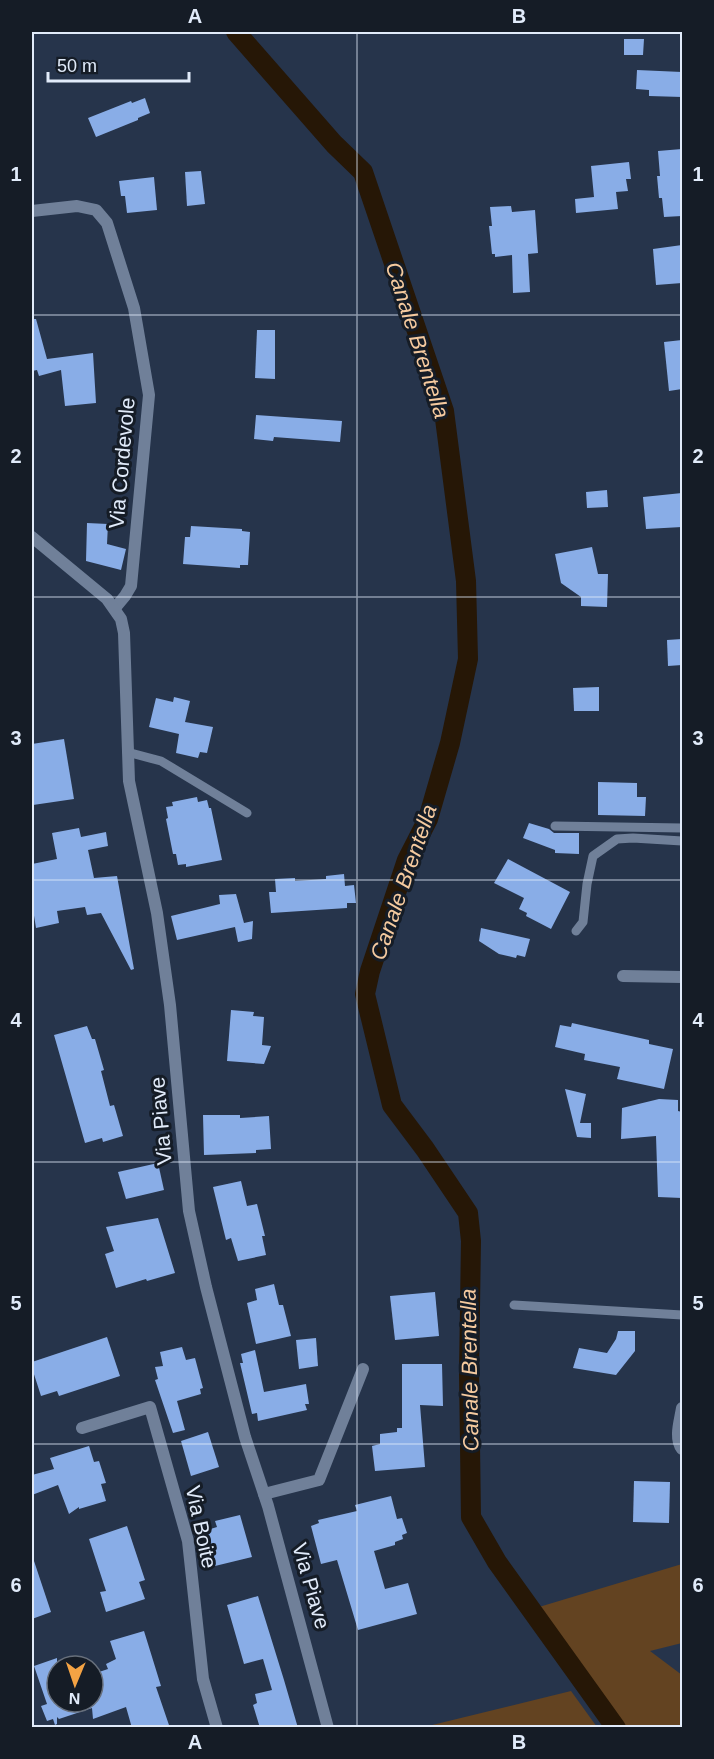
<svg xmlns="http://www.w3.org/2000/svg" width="714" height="1759" font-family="Helvetica,sans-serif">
	<rect width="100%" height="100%" fill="#26344b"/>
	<g fill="#634321">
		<path d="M682 1564V1643L650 1651 682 1675V1727H626L539 1607Z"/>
		<path d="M571 1691 597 1727H424Z"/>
	</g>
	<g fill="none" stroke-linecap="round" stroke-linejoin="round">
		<path stroke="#261706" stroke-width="20" d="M236 32 334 144 363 172 444 411 466 581 468 659 450 743 428 819 407 860 370 971 365 994 392 1105 425 1149 468 1213 471 1241 469 1373 471 1517 497 1562 616 1728"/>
	</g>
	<g fill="#89ade7">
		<path d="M624 39H644L643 55H624Z"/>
		<path d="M637 70 682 72V97L649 96V90L636 89Z"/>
		<path d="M145 98 150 113 138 118V120L96 137 88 118 131 101 132 103Z"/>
		<path d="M682 149V216L664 217 662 198H659L657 176H660L658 151Z"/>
		<path d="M629 162 631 179H626L628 191 616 192 618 209 576 213 575 199 594 197 591 166Z"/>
		<path d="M201 171 205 204 187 206 185 172Z"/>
		<path d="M154 177 157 210 127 213 125 196H121L119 181Z"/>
		<path d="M511 206 512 212 535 210 538 253 528 254 530 292 513 293 512 255 495 257V254H492L489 226H492L490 207Z"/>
		<path d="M682 245V283L656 285 653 249Z"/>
		<path d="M32 319H36L47 359 93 353 96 403 65 406 61 370 39 376 37 370 32 371Z"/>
		<path d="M257 330H275V379L255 378Z"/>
		<path d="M682 340V389L669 391 664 342Z"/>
		<path d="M256 415 342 421 340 442 274 437 273 441 254 439Z"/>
		<path d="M607 490 608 507 587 508 586 492Z"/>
		<path d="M682 493V527L646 529 643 497Z"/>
		<path d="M87 523 108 524 107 544 126 549 121 570 86 561Z"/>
		<path d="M191 526 242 529V531L250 532 248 565H240V568L183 564 185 537H190Z"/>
		<path d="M592 547 598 574H608L607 607 581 606V597L561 583 555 554Z"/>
		<path d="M682 639V665L668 666 667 640Z"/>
		<path d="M599 687V711H574L573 688Z"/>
		<path d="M174 697 190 701 185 722 213 727 207 753 200 752 198 758 176 753 179 734 149 727 156 698 173 702Z"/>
		<path d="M64 739 74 799 33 805 32 744Z"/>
		<path d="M598 782 637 783V797H646L645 816 598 815Z"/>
		<path d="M197 797 198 802 207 800 209 808H211L222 860 186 867V864L178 865 176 854H173L166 819 168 818 166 807 173 806 172 802Z"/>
		<path d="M529 823 549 829 554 833H579V854L555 853V850L523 838Z"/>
		<path d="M79 828 81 837 106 832 108 846 88 850 94 878 117 876 134 969 131 970 101 913 87 915 85 907 57 911 59 923 36 928 32 903V864L57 859 52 833Z"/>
		<path d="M508 859 570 892 551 929 526 916 527 913 519 909 524 898 494 883Z"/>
		<path d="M344 874 345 886 354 885 356 903H347V908L271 913 269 892H276L275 879 295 878V881L326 879V876Z"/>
		<path d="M236 894 244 923 253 921 252 939 238 942 235 927 177 940 171 916 220 904 219 895Z"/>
		<path d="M481 928 530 939 525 957 517 955 516 958 499 954 479 941Z"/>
		<path d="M231 1010 254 1012 253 1016 264 1017 262 1045 271 1046 264 1064 227 1061Z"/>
		<path d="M572 1023 649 1040V1044L673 1049 664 1089 617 1079 620 1067 584 1060 585 1054 555 1047 560 1025 571 1027Z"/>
		<path d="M87 1026 92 1039H95L104 1070 101 1071 110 1106 114 1105 123 1136 103 1142 102 1138 85 1143 54 1035Z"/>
		<path d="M565 1089 586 1094 580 1123H591V1138L577 1137Z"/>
		<path d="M659 1099 678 1100V1111L682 1112V1198L658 1197 656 1136 621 1139 622 1108Z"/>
		<path d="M203 1115H240V1118L269 1116 271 1149 256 1150V1153L204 1155Z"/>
		<path d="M158 1163 164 1190 126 1199 118 1172Z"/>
		<path d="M241 1181 247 1206 257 1204 265 1236H262L266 1255 238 1261 231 1238 226 1240 213 1187Z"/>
		<path d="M158 1218 175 1273 147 1281 146 1279 116 1288 105 1254 114 1251 106 1227Z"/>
		<path d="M274 1284 279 1305H283L291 1336 256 1344 247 1303 257 1300 255 1289Z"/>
		<path d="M435 1292 439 1336 395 1340 390 1296Z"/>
		<path d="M618 1331H635V1351L616 1375 573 1368 579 1348 607 1353 616 1339Z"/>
		<path d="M107 1337 120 1376 59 1396 57 1391 41 1396 32 1368V1362Z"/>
		<path d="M316 1338 318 1366 299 1369 296 1340Z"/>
		<path d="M182 1347 186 1360 195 1358 203 1388 200 1389 201 1394 177 1401 185 1430 173 1433 155 1380 158 1379 155 1367 163 1366 160 1352Z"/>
		<path d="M255 1350 264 1392 306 1384 309 1404H305L307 1410 258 1421 257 1413 252 1414 240 1363H243L241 1354Z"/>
		<path d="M402 1364H442L443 1406 420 1405 425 1467 375 1471 372 1446 380 1444V1434L397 1432V1428H402Z"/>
		<path d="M208 1432 219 1467 191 1476 181 1441Z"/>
		<path d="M89 1446 94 1462 99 1461 106 1483 101 1484 106 1501 79 1509V1507L69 1514 58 1485 32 1495V1475L54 1469 50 1458Z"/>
		<path d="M634 1481 670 1482 669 1523 633 1522Z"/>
		<path d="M391 1496 397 1519 402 1518 407 1533 402 1535 403 1539 395 1542V1545L374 1551 385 1589 408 1583 417 1614 358 1630 337 1560 321 1564 311 1526 319 1523 318 1520 357 1511 355 1505Z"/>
		<path d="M240 1515 252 1557 215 1566 204 1531 217 1527 215 1521Z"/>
		<path d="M127 1526 145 1580 139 1582 145 1599 106 1612 100 1592 106 1591 89 1539Z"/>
		<path d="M34 1561 51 1612 32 1619V1562Z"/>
		<path d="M258 1596 284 1680 298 1728H260L253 1705 257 1703 255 1694 272 1690 263 1659 244 1664 227 1605Z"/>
		<path d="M144 1631 161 1686 156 1687 170 1728H132L126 1707 93 1719 92 1708 59 1719 57 1717V1724L55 1725 53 1719 47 1721 41 1706 47 1704 34 1666 57 1658V1702H93V1674L108 1669 106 1664 116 1659 110 1641Z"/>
	</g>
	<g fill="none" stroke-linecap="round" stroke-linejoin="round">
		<g stroke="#708099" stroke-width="9">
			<path d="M127 752 161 761 247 813"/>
			<path d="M555 826 682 828"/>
			<path d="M576 931 583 922 587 884 593 856 617 839 633 838 682 841"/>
			<path d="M514 1305 682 1315"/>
		</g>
		<g stroke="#708099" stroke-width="12">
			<path d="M32 211 77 206 96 210 107 223 134 308 149 395 131 586 125 596 115 608"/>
			<path d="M32 537 107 599 121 619 124 633 129 781 157 913 170 1005 189 1211 206 1287 245 1437 268 1506 328 1728"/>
			<path d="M623 976 682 977"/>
			<path d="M682 1408C680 1421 674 1438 682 1449"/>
			<path d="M82 1428 150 1407 188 1541 203 1679 217 1728"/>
			<path d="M264 1494 319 1480 363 1369"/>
		</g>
	</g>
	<path fill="none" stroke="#e1ebfa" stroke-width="1.5" stroke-opacity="0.55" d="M357 32V1728M32 315H682M32 597H682M32 880H682M32 1162H682M32 1444H682"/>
	<g text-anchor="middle" stroke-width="6" stroke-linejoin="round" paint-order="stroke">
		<g font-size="21" fill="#e1ebfa" stroke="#151c26">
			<text transform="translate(122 463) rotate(-85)" y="7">Via Cordevole</text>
			<text transform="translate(161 1121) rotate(-95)" y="7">Via Piave</text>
			<text transform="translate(201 1527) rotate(78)" y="7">Via Boite</text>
			<text transform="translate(311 1586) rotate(74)" y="7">Via Piave</text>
		</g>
		<g font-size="22" font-style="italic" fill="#f5ca9f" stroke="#151c26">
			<text transform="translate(418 340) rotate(72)" y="8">Canale Brentella</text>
			<text transform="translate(403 882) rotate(-71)" y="8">Canale Brentella</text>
			<text transform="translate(469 1370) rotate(-91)" y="8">Canale Brentella</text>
		</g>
	</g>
	<rect width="714" height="1759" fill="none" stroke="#151c26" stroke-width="66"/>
	<g transform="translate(75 1684) rotate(182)"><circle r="28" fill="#151c26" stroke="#676f7b" stroke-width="1.5"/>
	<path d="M0-4.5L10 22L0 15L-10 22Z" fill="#f4a344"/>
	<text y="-9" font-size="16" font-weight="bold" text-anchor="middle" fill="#e1ebfa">N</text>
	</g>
	<path d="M48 72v9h141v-9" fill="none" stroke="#e1ebfa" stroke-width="3"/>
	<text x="57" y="72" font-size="18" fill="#e1ebfa" stroke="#151c26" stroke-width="4.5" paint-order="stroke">50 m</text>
	<rect x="33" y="33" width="648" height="1693" fill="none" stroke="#e1ebfa" stroke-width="2"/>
	<g font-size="20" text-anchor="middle" font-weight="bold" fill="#e1ebfa">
		<text x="195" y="23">A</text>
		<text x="519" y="23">B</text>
		<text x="16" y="181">1</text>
		<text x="698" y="181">1</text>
		<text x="16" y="463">2</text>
		<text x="698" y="463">2</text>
		<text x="16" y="745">3</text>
		<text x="698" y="745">3</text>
		<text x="16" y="1027">4</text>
		<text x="698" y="1027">4</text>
		<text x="16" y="1310">5</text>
		<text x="698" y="1310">5</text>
		<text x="16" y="1592">6</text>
		<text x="698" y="1592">6</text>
		<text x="195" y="1749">A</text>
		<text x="519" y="1749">B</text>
	</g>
</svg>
